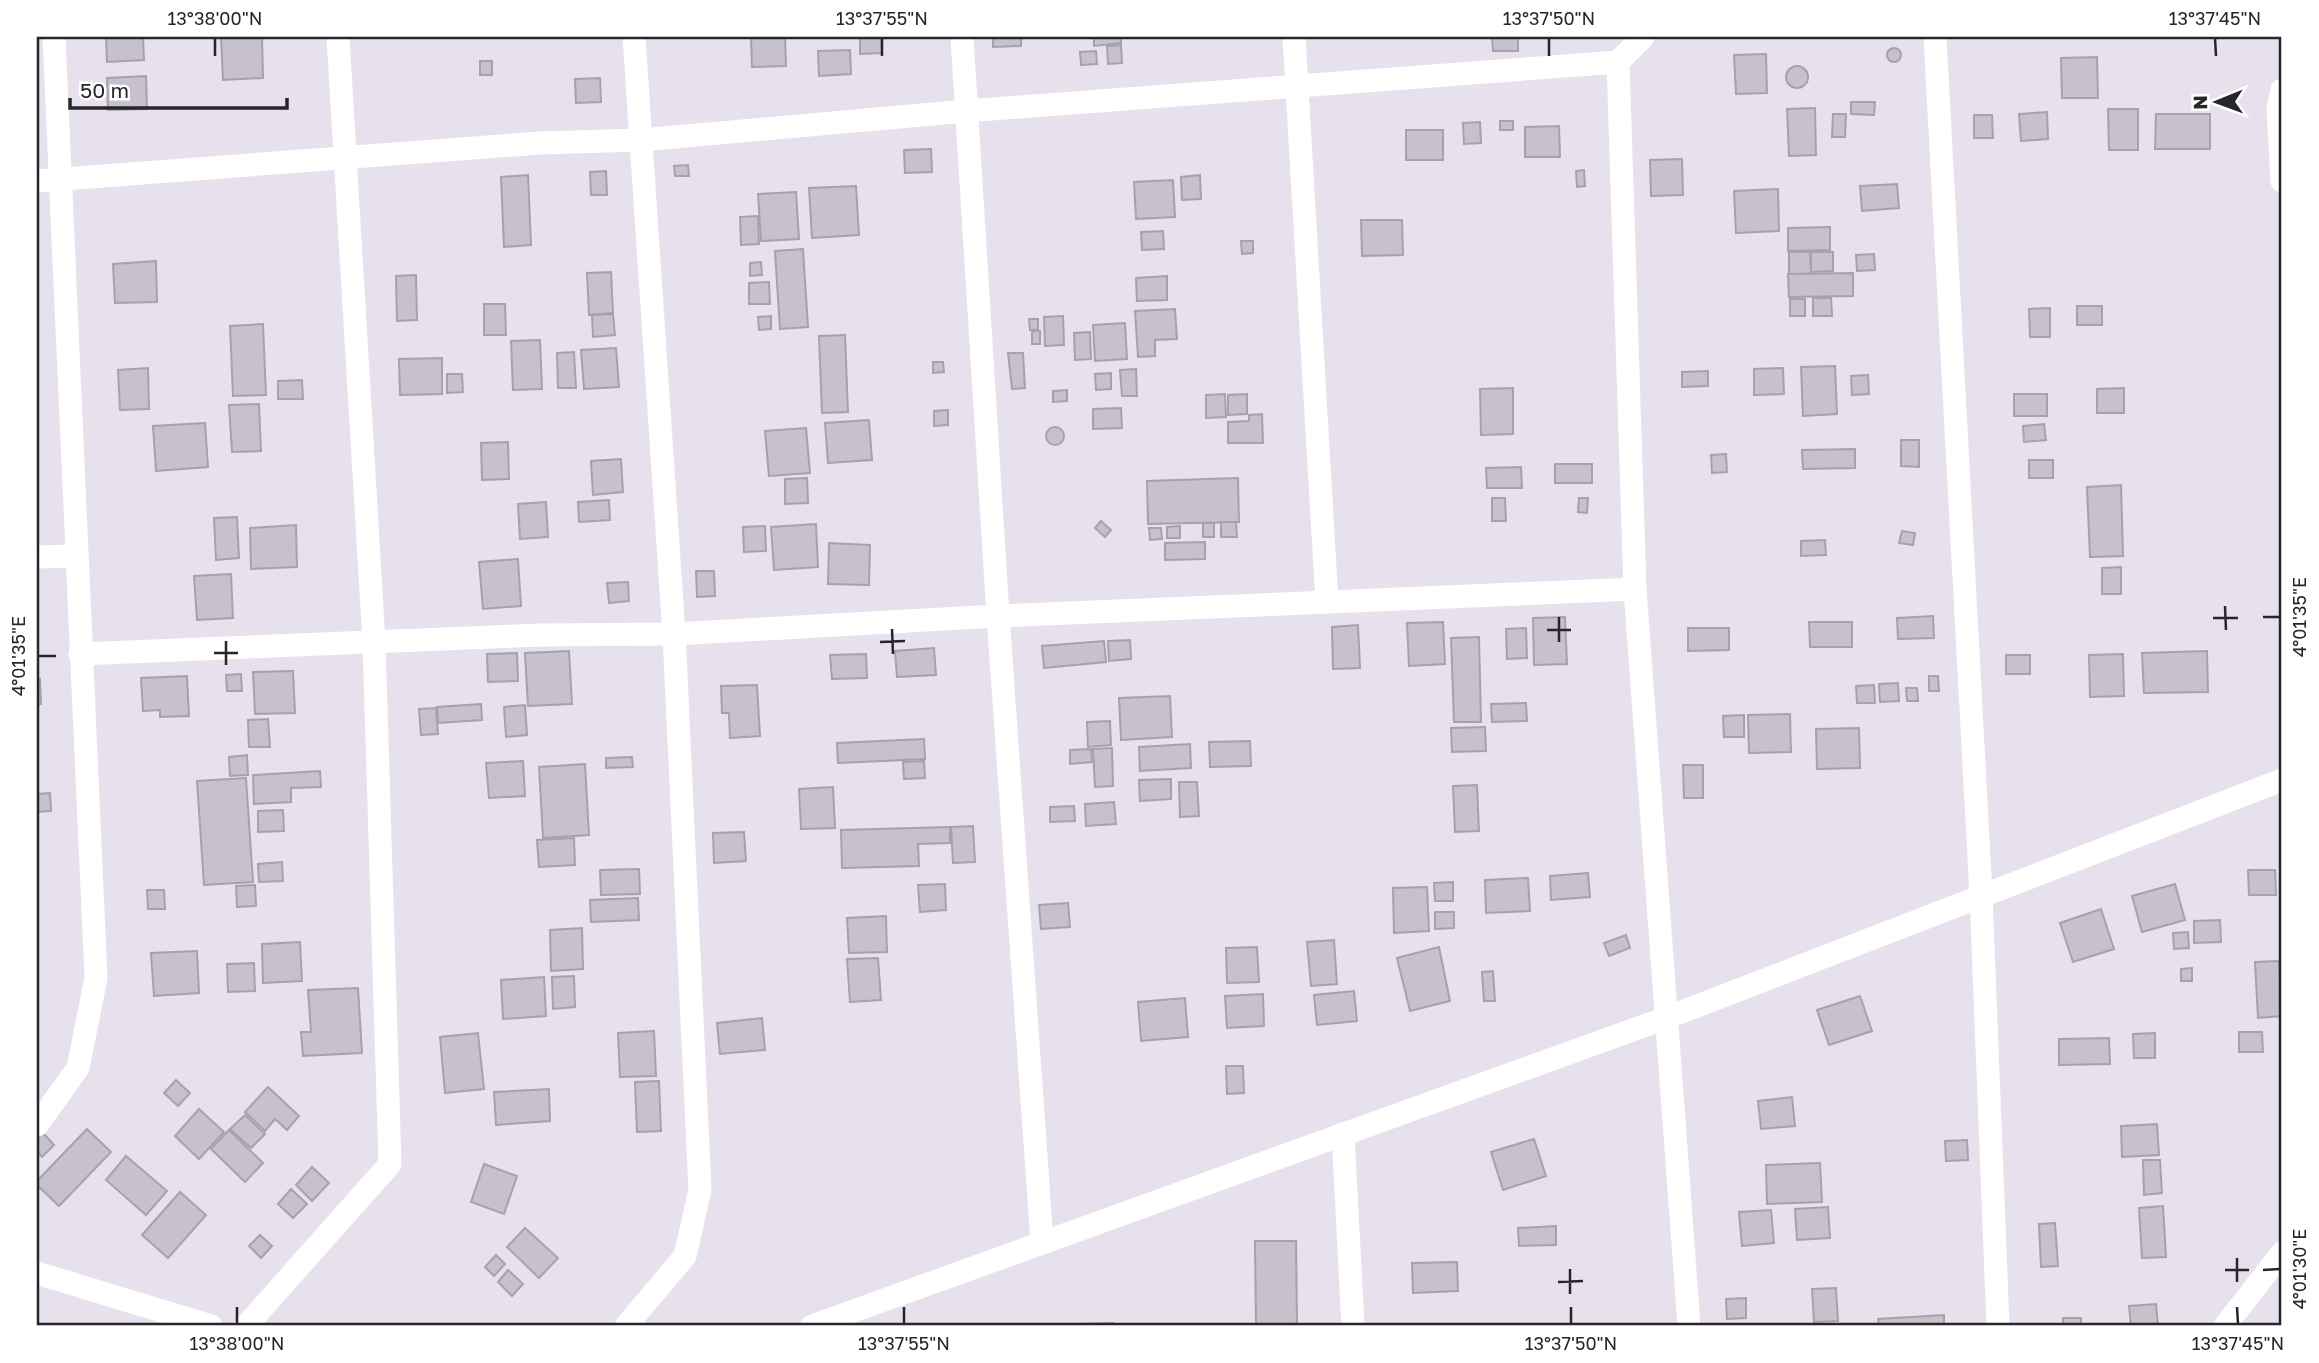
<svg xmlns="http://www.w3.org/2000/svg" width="2319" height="1363" font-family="'Golos Text',sans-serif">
	<rect width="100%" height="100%" fill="#e7e0ed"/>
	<g fill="#c7c0cd" stroke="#a7a0ad" stroke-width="2">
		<path d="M106 37H143L144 60 107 62Z"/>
		<path d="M221 37H262L263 78 223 80Z"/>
		<path d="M751 37H785L786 66 752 67Z"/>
		<path d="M860 37H881L882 53 860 54Z"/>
		<path d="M993 37H1021V46L993 47Z"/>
		<path d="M1094 37H1121V43L1094 46Z"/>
		<path d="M1492 37H1518V51H1493Z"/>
		<path d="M1121 45 1122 63 1108 64 1107 46Z"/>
		<circle cx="1894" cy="55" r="7"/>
		<path d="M850 50 851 74 819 76 818 51Z"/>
		<path d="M1096 51 1097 64 1081 65 1080 52Z"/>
		<path d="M1766 54 1767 93 1736 94 1734 55Z"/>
		<path d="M2097 57 2098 98H2062L2061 58Z"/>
		<rect x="480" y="61" width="12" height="14"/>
		<circle cx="1797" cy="77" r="11"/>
		<path d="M146 76 147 109 108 110 107 78Z"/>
		<path d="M600 78 601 102 576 103 575 79Z"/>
		<path d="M1851 102H1875L1874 115 1851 114Z"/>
		<path d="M1815 108 1816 155 1789 156 1787 109Z"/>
		<path d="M2108 109H2138V150H2109Z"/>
		<path d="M2047 112 2048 139 2021 141 2019 114Z"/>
		<path d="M1833 114H1846L1845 137H1832Z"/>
		<path d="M2156 114H2210V149H2155Z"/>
		<path d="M1974 115H1992L1993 138H1974Z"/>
		<rect x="1500" y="121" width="13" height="9"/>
		<path d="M1480 122 1481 143 1464 144 1463 123Z"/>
		<path d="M1559 126 1560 157H1525V127Z"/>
		<rect x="1406" y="130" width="37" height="30"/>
		<path d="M931 149 932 172 905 173 904 150Z"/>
		<path d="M1682 159 1683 195 1651 196 1650 160Z"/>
		<path d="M688 165 689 176H675L674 166Z"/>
		<path d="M1584 170 1585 186 1577 187 1576 171Z"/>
		<path d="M606 171 607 195H591L590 172Z"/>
		<path d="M528 175 531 245 504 247 501 177Z"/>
		<path d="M1200 175 1201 199 1182 200 1181 177Z"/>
		<path d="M1173 180 1175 217 1136 219 1134 182Z"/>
		<path d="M1897 184 1899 208 1862 211 1860 186Z"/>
		<path d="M856 186 859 235 812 238 809 188Z"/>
		<path d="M1778 189 1779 231 1736 233 1734 191Z"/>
		<path d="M796 192 799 239 761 241 758 194Z"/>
		<path d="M758 216 759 244 741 245 740 217Z"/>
		<path d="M1361 220H1402L1403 255 1362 256Z"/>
		<path d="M1830 227V250L1788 251V228Z"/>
		<path d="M1163 231 1164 249 1142 250 1141 232Z"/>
		<path d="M1241 241H1253V253L1242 254Z"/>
		<path d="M803 249 808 327 780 329 775 251Z"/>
		<path d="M1789 252H1810L1811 274H1789Z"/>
		<path d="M1811 252H1833V271L1811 272Z"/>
		<path d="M1874 254 1875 270 1857 271 1856 255Z"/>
		<path d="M156 261 157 302 115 303 113 264Z"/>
		<path d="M761 262 762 275 750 276V263Z"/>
		<path d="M611 272 613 313 589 315 587 273Z"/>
		<path d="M1853 273V296L1789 297 1788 274Z"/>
		<path d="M416 275 417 320 397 321 396 276Z"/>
		<path d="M1167 276V300L1137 301 1136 278Z"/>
		<path d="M769 282 770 304H749V283Z"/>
		<path d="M1813 298H1831L1832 316H1813Z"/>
		<rect x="1790" y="299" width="15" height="17"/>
		<path d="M484 304H505L506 335H484Z"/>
		<rect x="2077" y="306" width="25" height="19"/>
		<path d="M2050 308V337H2030L2029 309Z"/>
		<path d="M1175 309 1177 339 1155 340V356L1138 357 1135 311Z"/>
		<path d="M613 314 615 335 593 337 592 315Z"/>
		<path d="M771 316V329L759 330 758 317Z"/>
		<path d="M1063 316 1064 345 1045 346 1044 317Z"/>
		<path d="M1029 319H1038V330H1030Z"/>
		<path d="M1125 323 1127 359 1095 361 1093 325Z"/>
		<path d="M263 324 266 395 233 396 230 326Z"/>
		<rect x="1032" y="331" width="8" height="13"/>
		<path d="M1090 332 1091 359 1075 360 1074 333Z"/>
		<path d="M845 335 848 412 822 413 819 336Z"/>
		<path d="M540 340 542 389 513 390 511 341Z"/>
		<path d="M616 348 619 387 584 389 581 350Z"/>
		<path d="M574 352 576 388H558L557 353Z"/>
		<path d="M1008 353H1023L1025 388 1012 389Z"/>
		<path d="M442 358V394L400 395 399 359Z"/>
		<path d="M933 362H943L944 372 933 373Z"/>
		<path d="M1835 366 1837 414 1803 416 1801 367Z"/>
		<path d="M148 368 149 409 120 410 118 370Z"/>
		<path d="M1783 368 1784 394 1754 395V369Z"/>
		<path d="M1136 369 1137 396H1122L1120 370Z"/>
		<path d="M1708 371V386L1682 387V372Z"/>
		<path d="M1111 373V389L1096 390 1095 374Z"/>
		<path d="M447 374H462L463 392 447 393Z"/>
		<path d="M1868 375 1869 394 1852 395 1851 376Z"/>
		<path d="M302 380 303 399H278V381Z"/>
		<path d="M1513 388V434L1481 435 1480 389Z"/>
		<path d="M2124 388V413H2097V389Z"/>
		<path d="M1067 390V401L1053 402V391Z"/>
		<path d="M1225 394 1226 417 1206 418V395Z"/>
		<path d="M1247 394V414L1228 415V395Z"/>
		<rect x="2014" y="394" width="33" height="22"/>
		<path d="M259 404 261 451 232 452 229 405Z"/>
		<path d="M1121 408 1122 428 1093 429V409Z"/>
		<path d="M948 410V425L934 426V411Z"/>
		<path d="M1262 414 1263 443H1228V422L1249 421V415Z"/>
		<path d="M869 420 872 460 828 463 825 423Z"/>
		<path d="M205 423 208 467 156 471 153 426Z"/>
		<path d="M2044 424 2046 440 2024 442 2023 426Z"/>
		<circle cx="1055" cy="436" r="9"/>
		<path d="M806 428 810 473 769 476 765 431Z"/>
		<path d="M1901 440H1919V467L1901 466Z"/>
		<path d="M508 442 509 479 482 480 481 443Z"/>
		<path d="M1855 449V468L1803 469 1802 450Z"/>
		<path d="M1726 454 1727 472 1712 473 1711 455Z"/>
		<path d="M621 459 623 492 593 495 591 461Z"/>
		<rect x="2029" y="460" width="24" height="18"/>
		<rect x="1555" y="464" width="37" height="19"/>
		<path d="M1521 467 1522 488H1487L1486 468Z"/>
		<path d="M807 478 808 503 785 504V479Z"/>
		<path d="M1238 478 1239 522 1148 524 1147 481Z"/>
		<path d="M2121 485 2123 556 2090 557 2087 487Z"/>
		<path d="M1492 498H1505L1506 521H1492Z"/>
		<path d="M1579 498H1588L1587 513 1578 512Z"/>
		<path d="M609 500 610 520 579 522 578 502Z"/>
		<path d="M546 502 548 537 520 539 518 504Z"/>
		<path d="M237 517 239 558 216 560 214 518Z"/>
		<path d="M1101 521 1111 530 1105 537 1095 528Z"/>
		<path d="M1221 522H1236L1237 537H1221Z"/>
		<rect x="1203" y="523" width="11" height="14"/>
		<path d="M816 524 818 567 774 570 771 527Z"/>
		<path d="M296 525 297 567 251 569 250 528Z"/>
		<path d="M765 526 766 551 744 552 743 527Z"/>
		<path d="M1180 526V538H1167V527Z"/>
		<path d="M1149 528H1161L1162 539 1150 540Z"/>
		<path d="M1902 531 1915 533 1913 545 1899 543Z"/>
		<path d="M1825 540 1826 555 1801 556V541Z"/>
		<path d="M1205 542V559L1165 560V543Z"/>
		<path d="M829 543 870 545 869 585 828 584Z"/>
		<path d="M518 559 521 606 483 609 479 562Z"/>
		<path d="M2121 567V594H2102V568Z"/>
		<path d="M696 571H714L715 596 697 597Z"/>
		<path d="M231 574 233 618 197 620 194 576Z"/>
		<path d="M628 582 629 601 609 603 607 583Z"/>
		<path d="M1933 616 1934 638 1898 639 1897 618Z"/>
		<path d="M1565 617 1567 664 1534 665 1533 618Z"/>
		<path d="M1443 622 1445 664 1409 666 1407 623Z"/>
		<path d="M1809 622H1852V647H1810Z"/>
		<path d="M1358 625 1360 668 1333 669 1332 627Z"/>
		<path d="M1526 628 1527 658 1507 659 1506 629Z"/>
		<path d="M1688 628H1729V650L1688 651Z"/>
		<path d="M1479 637 1481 722H1454L1451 638Z"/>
		<path d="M1130 640 1131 659 1109 661 1108 641Z"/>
		<path d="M1104 641 1106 662 1044 668 1042 646Z"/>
		<path d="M934 648 936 675 897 677 895 651Z"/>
		<path d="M569 651 572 704 528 706 525 653Z"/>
		<path d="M2207 651 2208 692 2144 693 2142 653Z"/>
		<path d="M517 653 518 681 488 682 487 654Z"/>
		<path d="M866 654 867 678 832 679 830 655Z"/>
		<path d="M2123 654 2124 696 2090 697 2089 655Z"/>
		<rect x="2006" y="655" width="24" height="19"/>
		<path d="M293 671 295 713 255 714 253 672Z"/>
		<path d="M241 674 242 691H227L226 675Z"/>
		<path d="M187 676 189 716 160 717V710L143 711 141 678Z"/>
		<path d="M1929 676H1938L1939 691H1929Z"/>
		<path d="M37 679H40L41 704H37Z"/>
		<path d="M1898 683 1899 701 1880 702 1879 684Z"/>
		<path d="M757 685 760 736 730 738 729 713H722L721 686Z"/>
		<path d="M1874 685 1875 703H1857L1856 686Z"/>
		<path d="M1906 688H1917L1918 701H1907Z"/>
		<path d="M1170 696 1172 737 1121 740 1119 698Z"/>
		<path d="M1526 703 1527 721 1492 722 1491 704Z"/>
		<path d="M481 704 482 720 438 723 437 707Z"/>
		<path d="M525 705 527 735 506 737 504 707Z"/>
		<path d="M436 708 438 734 421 735 419 709Z"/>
		<path d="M1790 714 1791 752 1749 753 1748 715Z"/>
		<path d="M1744 715V737H1724L1723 716Z"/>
		<path d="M268 719 270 747H249L248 720Z"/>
		<path d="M1110 721 1111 745 1088 747 1087 722Z"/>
		<path d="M1485 727 1486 751 1452 752 1451 728Z"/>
		<path d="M1859 728 1860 768 1817 769 1816 729Z"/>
		<path d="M924 739 925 759 838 763 837 743Z"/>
		<path d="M1250 741 1251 766 1210 767 1209 742Z"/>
		<path d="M1190 744 1191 768 1140 771 1139 747Z"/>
		<path d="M1112 748 1113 786 1095 787 1093 749Z"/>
		<path d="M1091 749 1092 762 1070 764V750Z"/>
		<path d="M247 755 248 775 230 776 229 757Z"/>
		<path d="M632 757 633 767 606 768V758Z"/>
		<path d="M523 761 525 796 489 798 486 763Z"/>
		<path d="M924 761 925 778 904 779 903 762Z"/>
		<path d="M585 764 589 835 543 838 539 767Z"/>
		<path d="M1683 765H1703V798H1684Z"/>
		<path d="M320 771 321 787 291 788V802L254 804 253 775Z"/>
		<path d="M246 778 253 882 204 885 197 781Z"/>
		<path d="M1171 779V799L1140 801 1139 780Z"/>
		<path d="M1179 782H1197L1199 816 1180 817Z"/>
		<path d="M1477 785 1479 831 1455 832 1453 786Z"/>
		<path d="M833 787 835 828 801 829 799 789Z"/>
		<path d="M50 793 51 811 37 812V794Z"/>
		<path d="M1114 802 1116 824 1086 826 1085 804Z"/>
		<path d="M1074 806 1075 821 1050 822V807Z"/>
		<path d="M283 810 284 831 258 832V811Z"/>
		<path d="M973 826 975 862 953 863 951 827Z"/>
		<path d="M950 827V843L918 844 919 866 842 868 841 830Z"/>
		<path d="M744 832 746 861 714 863 713 833Z"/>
		<path d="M574 838 575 865 539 867 537 840Z"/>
		<path d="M282 862 283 881 259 882 258 864Z"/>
		<path d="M639 869 640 894 601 895 600 870Z"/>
		<path d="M2248 870H2275L2276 895H2249Z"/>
		<path d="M1588 873 1590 897 1551 900 1550 876Z"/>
		<path d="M1528 878 1530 911 1486 913 1485 880Z"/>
		<path d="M1453 882V901H1435L1434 883Z"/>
		<path d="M945 884 946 910 920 912 918 885Z"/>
		<path d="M2175 884 2185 920 2142 932 2132 896Z"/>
		<path d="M255 885 256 906 237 907 236 886Z"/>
		<path d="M1427 887 1429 931 1394 933 1393 888Z"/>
		<path d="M147 890H164L165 909H148Z"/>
		<path d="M638 898 639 920 591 922 590 900Z"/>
		<path d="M1068 903 1070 927 1041 929 1039 905Z"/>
		<path d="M2101 909 2114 949 2073 962 2060 923Z"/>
		<path d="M1435 912H1454V928L1435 929Z"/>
		<path d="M886 916 887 952 849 953 847 918Z"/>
		<path d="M2220 920 2221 942 2194 943V921Z"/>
		<path d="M582 928 583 969 551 971 550 930Z"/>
		<path d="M2188 932 2189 948 2174 949 2173 933Z"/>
		<path d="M1626 935 1630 948 1609 956 1604 943Z"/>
		<path d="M1334 940 1337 984 1311 986 1307 942Z"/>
		<path d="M300 942 302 981 263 983 262 944Z"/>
		<path d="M1257 947 1259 982 1227 983 1226 948Z"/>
		<path d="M1439 947 1450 1001 1410 1011 1397 958Z"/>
		<path d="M197 951 199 993 154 996 151 953Z"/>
		<path d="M878 958 881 1000 850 1002 847 959Z"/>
		<path d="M2279 961 2282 1016 2258 1018 2255 962Z"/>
		<path d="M254 963 255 991 228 992 227 964Z"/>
		<path d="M2192 968V981H2181V969Z"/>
		<path d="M1493 971 1495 1001H1484L1482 972Z"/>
		<path d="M574 976 575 1007 553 1009 552 977Z"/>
		<path d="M544 977 546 1016 503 1019 501 980Z"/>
		<path d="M358 988 362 1053 303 1056 301 1032H311L308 990Z"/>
		<path d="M1354 991 1357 1021 1317 1025 1314 995Z"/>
		<path d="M1263 994 1264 1026 1227 1028 1225 996Z"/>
		<path d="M1860 996 1872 1031 1829 1045 1817 1010Z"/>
		<path d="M1185 998 1188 1037 1141 1041 1138 1002Z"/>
		<path d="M762 1018 765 1050 720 1054 717 1023Z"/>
		<path d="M654 1031 656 1076 620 1077 618 1033Z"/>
		<path d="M2239 1032H2262L2263 1052H2239Z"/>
		<path d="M478 1033 484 1089 445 1093 440 1037Z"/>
		<path d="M2155 1033V1058H2134L2133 1034Z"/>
		<path d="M2109 1038 2110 1064 2059 1065V1039Z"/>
		<path d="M1226 1066H1243L1244 1093 1227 1094Z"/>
		<path d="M176 1080 190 1093 178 1106 164 1093Z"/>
		<path d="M659 1081 661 1131 637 1132 635 1082Z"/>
		<path d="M268 1087 299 1116 287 1130 275 1119 265 1131 245 1112Z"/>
		<path d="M549 1089 550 1121 496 1125 494 1092Z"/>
		<path d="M1792 1097 1795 1126 1761 1129 1758 1101Z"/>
		<path d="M199 1109 224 1132 199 1159 175 1136Z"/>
		<path d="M245 1115 265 1134 251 1148 230 1129Z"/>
		<path d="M2157 1124 2159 1155 2122 1157 2121 1126Z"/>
		<path d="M87 1129 111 1152 59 1206 37 1185V1181Z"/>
		<path d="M229 1130 263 1163 245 1182 211 1149Z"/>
		<path d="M42 1132 54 1145 42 1157 37 1151V1138Z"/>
		<path d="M1534 1139 1546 1176 1503 1190 1491 1152Z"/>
		<path d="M1967 1140 1968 1160 1946 1161 1945 1141Z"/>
		<path d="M126 1156 167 1191 146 1215 106 1180Z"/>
		<path d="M2143 1160H2160L2162 1193 2144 1195Z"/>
		<path d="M1820 1163 1822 1202 1767 1204 1766 1165Z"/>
		<path d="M484 1164 517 1176 504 1214 471 1202Z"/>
		<path d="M312 1167 329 1183 312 1201 296 1185Z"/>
		<path d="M291 1189 307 1204 293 1218 278 1204Z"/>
		<path d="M180 1192 206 1215 168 1258 142 1235Z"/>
		<path d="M2163 1206 2166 1257 2142 1258 2139 1208Z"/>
		<path d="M1828 1207 1830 1238 1797 1240 1795 1209Z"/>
		<path d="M1771 1210 1774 1243 1742 1246 1739 1212Z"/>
		<path d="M2055 1223 2058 1266 2041 1267 2039 1224Z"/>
		<path d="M1556 1226V1245L1519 1246 1518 1228Z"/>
		<path d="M525 1228 558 1258 539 1278 507 1247Z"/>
		<path d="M260 1235 272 1246 261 1258 249 1246Z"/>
		<path d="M1255 1241H1296L1297 1326H1256Z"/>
		<path d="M496 1255 505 1264 494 1276 485 1267Z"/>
		<path d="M1457 1262 1458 1291 1413 1293 1412 1263Z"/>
		<path d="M508 1270 523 1284 512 1296 498 1282Z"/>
		<path d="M1836 1288 1838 1321 1814 1322 1812 1289Z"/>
		<path d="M1746 1298V1318L1727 1319 1726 1299Z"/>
		<path d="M2156 1304 2158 1326H2131L2129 1306Z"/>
		<path d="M1944 1315V1326H1879L1878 1319Z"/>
		<rect x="2063" y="1318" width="18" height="8"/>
		<path d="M1113 1323V1326H1078V1324Z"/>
	</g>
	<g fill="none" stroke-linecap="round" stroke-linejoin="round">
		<g stroke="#fff" stroke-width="23">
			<path d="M962 37 998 616 1042 1242"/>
			<path d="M1294 37 1327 602"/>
			<path d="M1643 37 1618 62 1635 589 1689 1326"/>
			<path d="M1935 37 1981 895 1998 1326"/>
			<path d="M2282 90 2278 108 2282 181"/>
			<path d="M37 181 539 143 641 140 966 111 1618 62"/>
			<path d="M37 557 76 556"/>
			<path d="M80 654 540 635 674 634 998 616 1635 589"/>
			<path d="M37 1125 78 1068 96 978 54 37"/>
			<path d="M1343 1134 1353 1326"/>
			<path d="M37 1273 211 1326"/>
			<path d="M246 1326 390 1164 374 642 338 37"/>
			<path d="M626 1326 685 1256 700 1190 674 634 634 37"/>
			<path d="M812 1326 1666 1018 2282 780"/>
			<path d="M2225 1326 2282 1253"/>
		</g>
	</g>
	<path fill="none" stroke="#28252a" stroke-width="2.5" d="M215 38V56M882 38V56M1549 38V56M2215 38 2216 56M2225 606 2226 630M1559 617V642M2263 617H2280M2213 618H2238M892 629 893 654M1547 630H1571M226 641V665M880 642 905 641M214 653H238M38 656H56M2237 1258V1282M1570 1269V1294M2225 1270H2249M2263 1270 2280 1269M1558 1282 1583 1281M237 1307V1324M904 1307V1324M1571 1307V1324M2237 1307 2238 1324"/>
	<rect width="2319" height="1363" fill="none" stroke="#ffffff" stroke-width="77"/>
	<g transform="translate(2217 102) rotate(269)" stroke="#ffffff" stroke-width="5" paint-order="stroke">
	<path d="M0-5L12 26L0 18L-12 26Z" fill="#28252a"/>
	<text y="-10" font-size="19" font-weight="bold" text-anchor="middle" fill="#28252a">N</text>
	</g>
	<path d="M70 98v10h217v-10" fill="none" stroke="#28252a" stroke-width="3.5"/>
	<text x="80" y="98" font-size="21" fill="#28252a" stroke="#ffffff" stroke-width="5" paint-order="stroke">50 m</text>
	<rect x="38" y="38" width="2242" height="1286" fill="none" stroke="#28252a" stroke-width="2.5"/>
	<g font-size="18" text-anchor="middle" fill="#28252a">
		<text x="215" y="25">13°38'00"N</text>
		<text x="882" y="25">13°37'55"N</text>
		<text x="1549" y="25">13°37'50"N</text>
		<text x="2215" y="25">13°37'45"N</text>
		<text transform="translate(2300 617) rotate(-90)" y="6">4°01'35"E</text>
		<text transform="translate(19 656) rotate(-90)" y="6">4°01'35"E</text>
		<text transform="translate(2300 1269) rotate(-90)" y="6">4°01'30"E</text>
		<text x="237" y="1350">13°38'00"N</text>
		<text x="904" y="1350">13°37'55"N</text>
		<text x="1571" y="1350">13°37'50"N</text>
		<text x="2238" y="1350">13°37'45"N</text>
	</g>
</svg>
